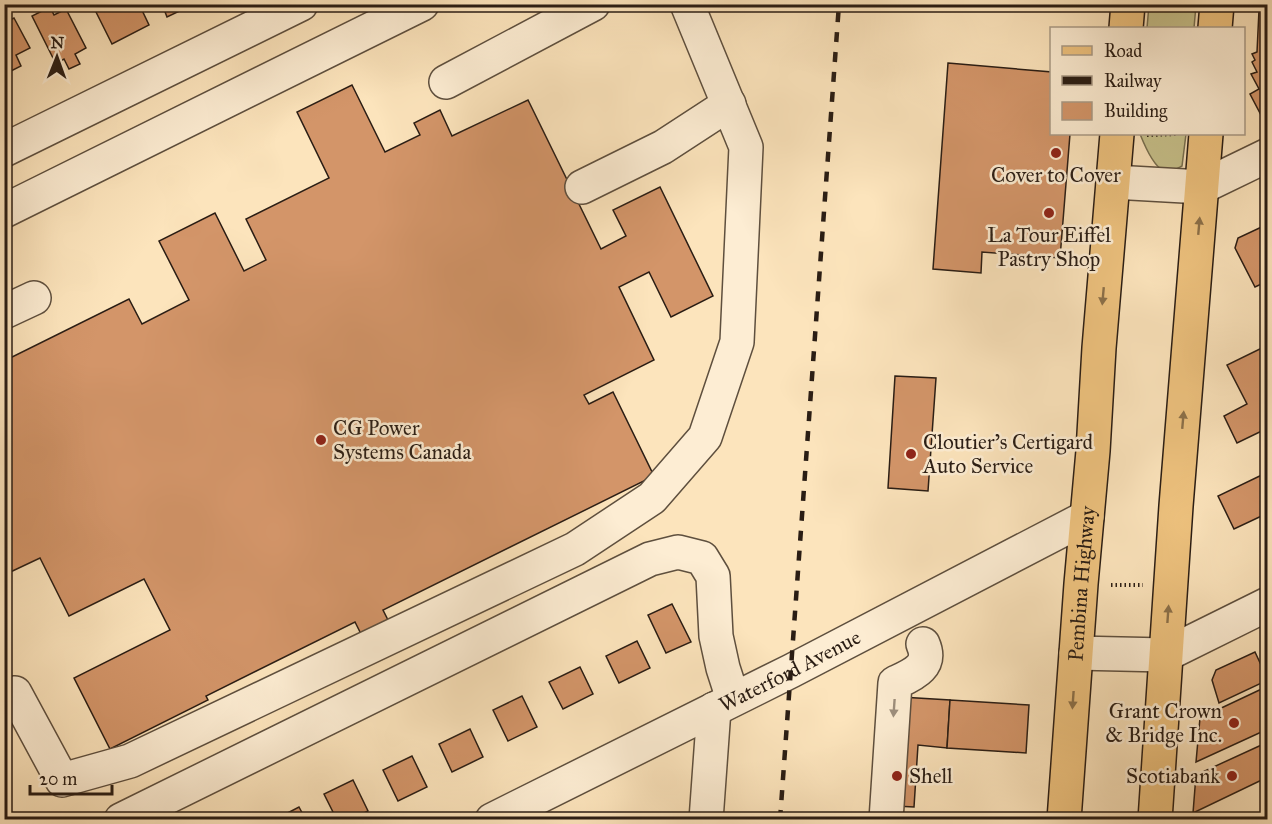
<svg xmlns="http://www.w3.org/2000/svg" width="1272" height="824" font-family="'IM FELL Great Primer',serif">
	<rect width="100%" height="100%" fill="#fce4bc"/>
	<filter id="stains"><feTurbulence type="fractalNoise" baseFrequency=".00333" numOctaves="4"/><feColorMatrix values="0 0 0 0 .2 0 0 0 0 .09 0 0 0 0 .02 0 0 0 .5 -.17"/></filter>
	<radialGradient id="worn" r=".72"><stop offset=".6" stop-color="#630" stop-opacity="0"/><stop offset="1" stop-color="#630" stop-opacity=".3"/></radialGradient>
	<g fill="#c7c18b" stroke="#786f50" stroke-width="1.5">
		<path d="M1149 5H1196L1194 28H1147Z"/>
		<path d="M1140 134H1186L1182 166C1176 169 1170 173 1163 170 1153 166 1144 144 1140 134Z"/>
	</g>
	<g fill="#d39569" stroke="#2a1d14" stroke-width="1.5">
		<path d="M92 4H139L149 25 112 44Z"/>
		<path d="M162 4H184L186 8 167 17Z"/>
		<path d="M1025 4H1083V9Z"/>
		<path d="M1257 4H1268V112L1261 115 1250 94 1259 89 1251 74 1257 72 1252 62 1255 60 1252 54 1257 52 1259 10Z"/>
		<path d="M50 7 54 15 66 9 86 48 75 54 80 64 69 69 64 59 56 64 32 16Z"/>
		<path d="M14 18 30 48 16 55 21 66 7 73 4 69V23Z"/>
		<path d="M948 63 1052 72V134H1070L1060 258 982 252 981 273 933 269Z"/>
		<path d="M352 85 385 152 420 135 414 123 440 110 452 136 528 100 601 249 626 236 613 210 660 187 713 296 671 317 649 272 619 287 654 360 584 395 589 404 613 392 654 476 383 610 394 632 367 646 355 622 206 696 208 700 110 749 74 678 170 630 144 579 69 616 40 558 4 575V361L129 299 142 324 189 300 159 241 215 213 244 271 266 260 246 219 329 178 297 112Z"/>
		<path d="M1268 224V281L1255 287 1235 248 1238 238Z"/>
		<path d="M1268 345V428L1237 443 1224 416 1247 404 1227 365Z"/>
		<path d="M895 376 936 378 928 491 888 488Z"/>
		<path d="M1268 472V513L1234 529 1218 496Z"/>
		<path d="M672 604 691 642 666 653 648 615Z"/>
		<path d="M637 641 650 668 619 683 606 656Z"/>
		<path d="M1255 652 1268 680 1219 703 1212 680 1216 670Z"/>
		<path d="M580 667 593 694 563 709 549 682Z"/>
		<path d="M1268 686V729L1196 762 1200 718Z"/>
		<path d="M522 696 537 727 508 741 493 710Z"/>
		<path d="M884 696 950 700 947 748 918 745 914 807 876 805Z"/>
		<path d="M950 700 1029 705 1026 753 947 748Z"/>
		<path d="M470 729 483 757 452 772 439 744Z"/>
		<path d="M1268 742V777L1193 813 1196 775Z"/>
		<path d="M412 756 427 787 398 801 383 770Z"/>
		<path d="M353 780 368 811 350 820H337L324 794Z"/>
		<path d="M299 807 306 820H274Z"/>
	</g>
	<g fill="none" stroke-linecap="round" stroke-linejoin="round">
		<defs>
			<g id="minor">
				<path d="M446 82 593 4"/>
				<path d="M4 150 301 4"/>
				<path d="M1113 182 1202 187 1268 155"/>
				<path d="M582 187 663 147 729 104"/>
				<path d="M4 211 422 4"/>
				<path d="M4 312 34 298"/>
				<path d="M1076 653 1165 655 1268 604"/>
				<path d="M15 693 62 780 130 761 575 549 652 498 705 437 737 342 746 147 687 4"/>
				<path d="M121 820 650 559 678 552 702 558 713 576 716 636 723 668 733 699"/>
				<path id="s1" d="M492 820 791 671 1087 517"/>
				<path d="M706 820 714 709"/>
				<path d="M886 820 895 683C912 675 933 667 923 644"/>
			</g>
			<g id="major">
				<path d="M1126 28 1128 4"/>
				<path d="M1215 28 1217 4"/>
				<path id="s2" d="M1064 820 1081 584 1093 451 1099 348 1117 134"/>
				<path d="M1155 820 1176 506 1206 134"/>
			</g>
		</defs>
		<use href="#minor" stroke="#5e4f3e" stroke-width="36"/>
		<use href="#major" stroke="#2a1d14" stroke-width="36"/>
		<g stroke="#2a1d14" stroke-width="4" stroke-dasharray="1.5 3" stroke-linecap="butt">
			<path d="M1147 135 1176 134"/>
			<path d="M1111 585H1143"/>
		</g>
		<use href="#minor" stroke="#fdedd3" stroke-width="33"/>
		<use href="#major" stroke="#eec27e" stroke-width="33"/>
		<path stroke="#2a1d14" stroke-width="4.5" stroke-dasharray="10 10" stroke-linecap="butt" d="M780 820 839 4"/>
	</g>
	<defs><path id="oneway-solid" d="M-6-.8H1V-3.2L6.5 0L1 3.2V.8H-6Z" transform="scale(1.5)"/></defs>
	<g fill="#8c7049">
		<use href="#oneway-solid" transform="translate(1199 226) rotate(-85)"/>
		<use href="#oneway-solid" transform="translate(1103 296) rotate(95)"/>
		<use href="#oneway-solid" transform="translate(1183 420) rotate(-85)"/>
		<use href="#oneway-solid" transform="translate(1168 614) rotate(-86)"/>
		<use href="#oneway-solid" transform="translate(1073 700) rotate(94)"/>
	</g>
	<use fill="#9e8f7d" href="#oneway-solid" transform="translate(894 708) rotate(94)"/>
	<g fill="#8f2418" stroke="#fdedd3" stroke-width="2">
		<circle cx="1056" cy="153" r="6"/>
		<circle cx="1049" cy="213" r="6"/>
		<circle cx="321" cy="440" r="6"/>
		<circle cx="911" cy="454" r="6"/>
		<circle cx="1234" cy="723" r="6"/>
		<circle cx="897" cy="776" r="6"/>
		<circle cx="1232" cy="776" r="6"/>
	</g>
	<g text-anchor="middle" stroke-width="5" stroke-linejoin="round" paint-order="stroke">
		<g font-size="21" fill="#2a1d14" stroke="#fdedd3" text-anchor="start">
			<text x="1056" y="182" text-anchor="middle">Cover to Cover</text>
			<text x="1049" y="242" text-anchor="middle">La Tour Eiffel<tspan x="1049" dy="24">Pastry Shop</tspan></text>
			<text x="333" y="435">CG Power<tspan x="333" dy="24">Systems Canada</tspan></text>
			<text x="923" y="449">Cloutier's Certigard<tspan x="923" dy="24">Auto Service</tspan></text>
			<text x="1222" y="718" text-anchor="end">Grant Crown<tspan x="1222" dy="24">&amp; Bridge Inc.</tspan></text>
			<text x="909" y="783">Shell</text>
			<text x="1220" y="783" text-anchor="end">Scotiabank</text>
		</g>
		<g font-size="21" fill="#2a1d14" stroke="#fdedd3">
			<text dy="7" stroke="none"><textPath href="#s2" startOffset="237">Pembina Highway</textPath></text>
			<text dy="7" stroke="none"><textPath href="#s1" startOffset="333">Waterford Avenue</textPath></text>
		</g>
	</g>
	<rect width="1272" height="824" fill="none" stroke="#fce4bc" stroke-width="24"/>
	<rect x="6" y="6" width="1260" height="812" fill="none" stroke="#2a1d14" stroke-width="3"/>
	<rect x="12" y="12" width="1248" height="800" fill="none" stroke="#2a1d14" stroke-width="1.5"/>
	<rect x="1050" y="27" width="195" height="108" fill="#fdedd3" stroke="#a99a87" stroke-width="1.5"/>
	<rect x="1062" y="46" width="30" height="9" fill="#eec27e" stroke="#a99a87" stroke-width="1.5"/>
	<text x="1104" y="57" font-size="18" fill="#2a1d14">Road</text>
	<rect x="1062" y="76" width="30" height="9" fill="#2a1d14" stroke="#a99a87" stroke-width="1.5"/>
	<text x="1104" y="87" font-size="18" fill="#2a1d14">Railway</text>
	<rect x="1062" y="102" width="30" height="18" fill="#d39569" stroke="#a99a87" stroke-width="1.5"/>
	<text x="1104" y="117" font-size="18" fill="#2a1d14">Building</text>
	<g transform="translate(57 57) rotate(1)" stroke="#fdedd3" stroke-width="4.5" paint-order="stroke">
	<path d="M0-4.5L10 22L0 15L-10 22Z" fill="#2a1d14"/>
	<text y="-9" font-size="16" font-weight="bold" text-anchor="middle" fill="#2a1d14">N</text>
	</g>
	<path d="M30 785v9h82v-9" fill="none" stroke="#2a1d14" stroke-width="3"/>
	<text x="39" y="785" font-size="18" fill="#2a1d14" stroke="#fdedd3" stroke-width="4.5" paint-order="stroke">20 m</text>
	<rect width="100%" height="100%" filter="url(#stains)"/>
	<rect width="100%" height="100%" fill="url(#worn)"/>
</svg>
